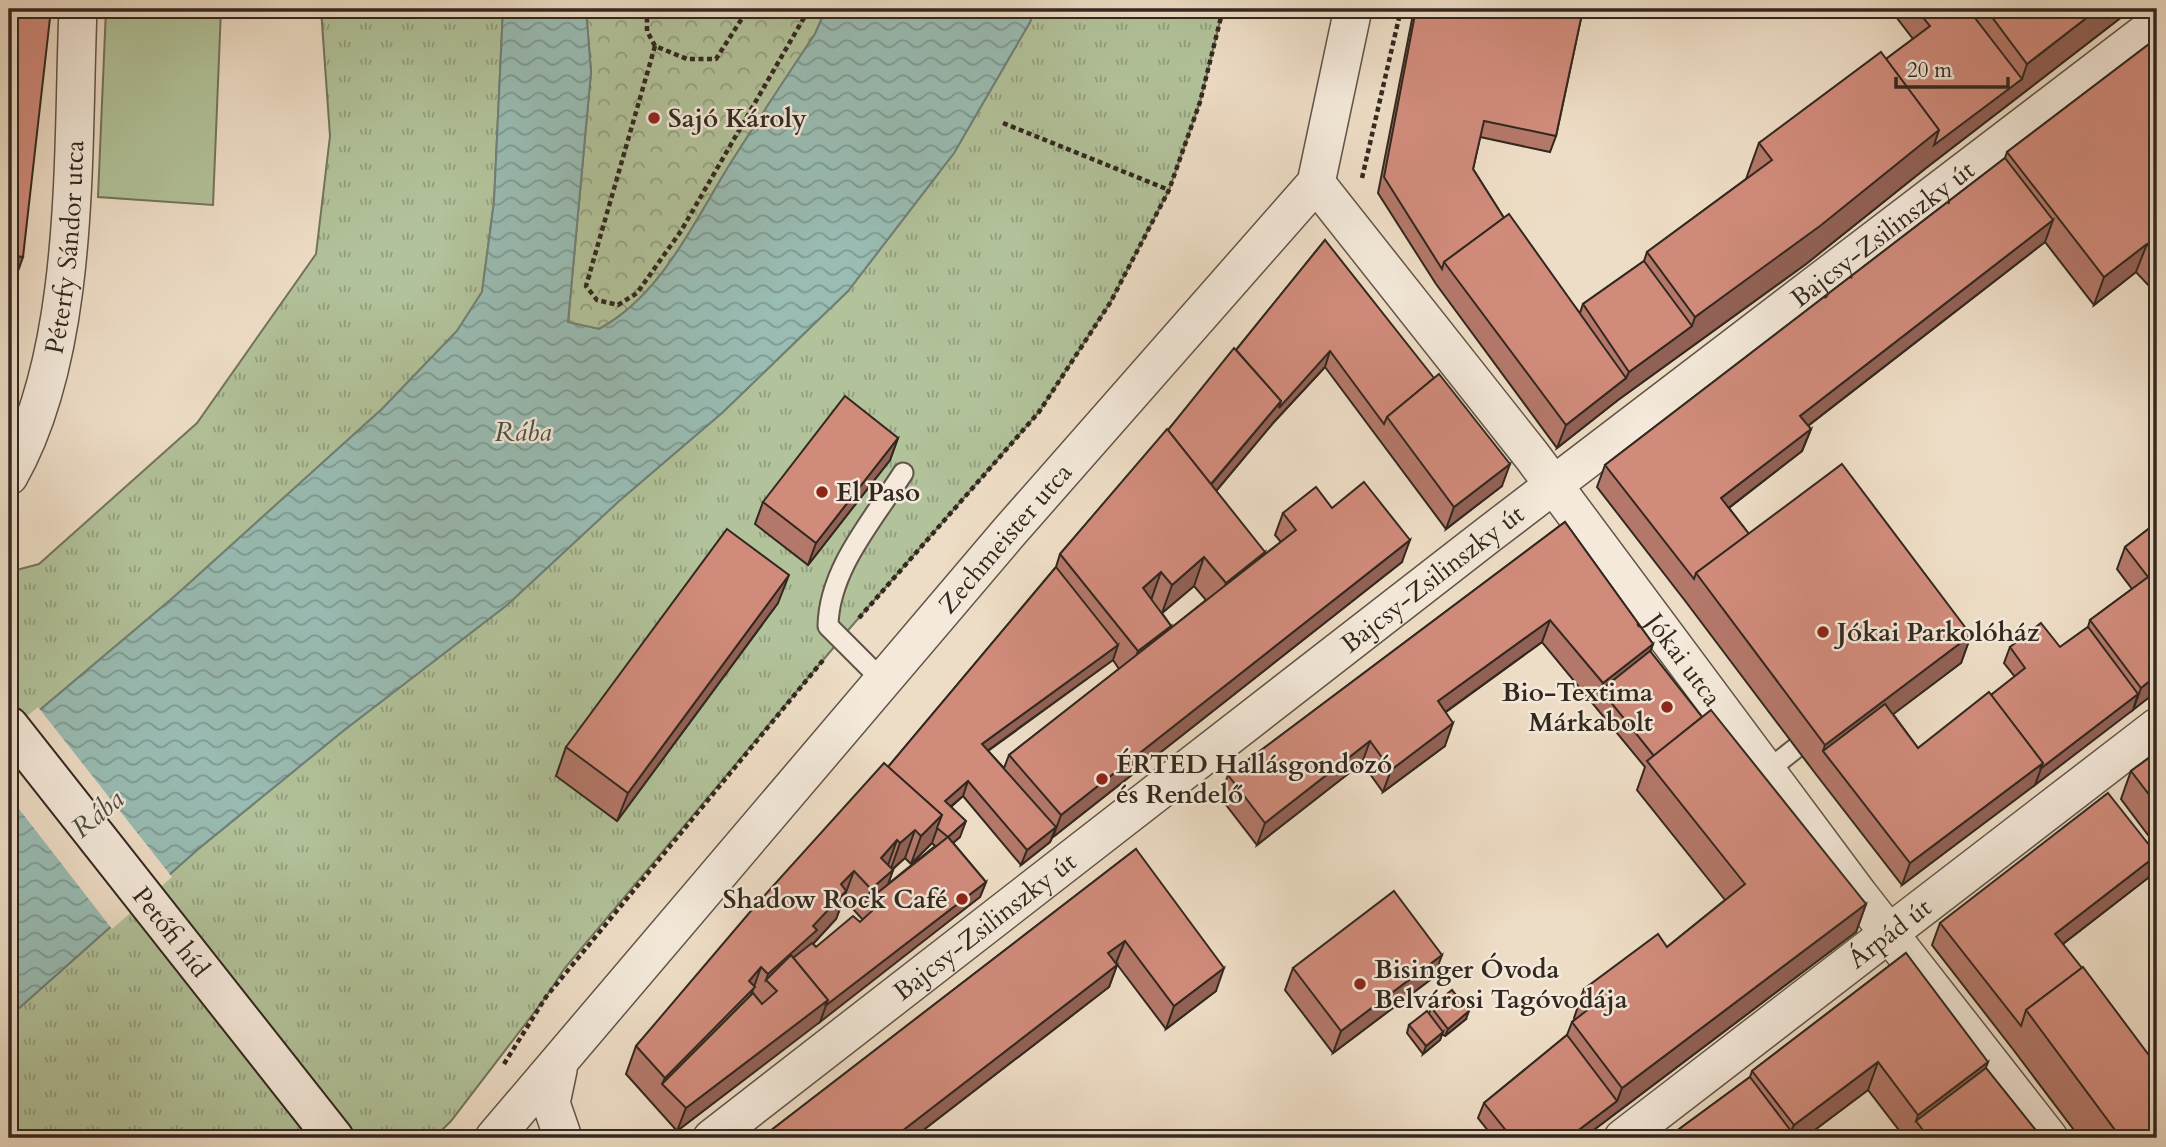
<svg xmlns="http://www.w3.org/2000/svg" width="2166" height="1147" font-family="Cardo,serif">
	<defs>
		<pattern id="grass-tufts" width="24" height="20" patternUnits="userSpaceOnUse" patternTransform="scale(1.75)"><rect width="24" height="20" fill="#b2c29a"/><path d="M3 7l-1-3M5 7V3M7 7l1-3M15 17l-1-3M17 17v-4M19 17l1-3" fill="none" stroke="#919e7d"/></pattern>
		<pattern id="forest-crowns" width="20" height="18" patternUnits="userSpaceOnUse" patternTransform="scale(1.75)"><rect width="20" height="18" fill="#b2c29a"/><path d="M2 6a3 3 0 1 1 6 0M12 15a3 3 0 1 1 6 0" fill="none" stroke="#919e7d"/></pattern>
		<pattern id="water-waves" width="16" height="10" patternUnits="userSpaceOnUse" patternTransform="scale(1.75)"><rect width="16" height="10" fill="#99bcb3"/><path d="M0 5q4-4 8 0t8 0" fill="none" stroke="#7d9991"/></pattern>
	</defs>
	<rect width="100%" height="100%" fill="#eeddc6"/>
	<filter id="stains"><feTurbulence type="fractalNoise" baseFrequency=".00286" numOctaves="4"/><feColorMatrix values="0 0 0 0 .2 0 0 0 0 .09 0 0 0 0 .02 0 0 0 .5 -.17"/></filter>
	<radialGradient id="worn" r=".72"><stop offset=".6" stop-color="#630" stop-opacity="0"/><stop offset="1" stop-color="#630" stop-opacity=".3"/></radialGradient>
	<g fill="url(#grass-tufts)" stroke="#72755c" stroke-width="2">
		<path d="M321 9H503L494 202 482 292 457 331 382 409 175 596 9 736V572L39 564 197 423 316 254 330 136Z"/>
		<path d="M1034 9H1223L1200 102 1169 190 1110 303 1039 412 850 628 564 969 546 997 451 1121 434 1138H9V1017L197 850 343 731 507 605 619 501 723 412 848 291 954 153 1030 22Z"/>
	</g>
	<path fill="url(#forest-crowns)" stroke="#72755c" stroke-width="2" d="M586 9H826L815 34C787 77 758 120 730 164 694 222 661 296 599 329L568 323 591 72Z"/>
	<path fill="#b2c29a" stroke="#72755c" stroke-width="2" d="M106 9H221L213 205 98 197Z"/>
	<path fill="url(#water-waves)" stroke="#708178" stroke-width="2" d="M503 9H586L591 72 568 322 599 329C661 296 694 222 730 164 758 120 786 77 815 34L826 9H1034L1030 22 954 153 848 291 723 412 619 501 507 605 343 731 197 850 9 1017V736L175 596 382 409 457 331 482 292 494 202Z"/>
	<path fill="#eeddc6" d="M38 707 172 877 112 929 9 796V731Z"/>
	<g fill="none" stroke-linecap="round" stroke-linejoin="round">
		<defs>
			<g id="lane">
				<path d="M883 681 828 626C829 569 873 520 903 473"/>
				<path d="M1767 771 1796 748"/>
			</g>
			<g id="street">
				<path id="s1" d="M1316 183 1532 456 1859 895 2049 1138"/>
				<path id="s2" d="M9 476C81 350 72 152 78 9"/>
				<path d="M558 1070 551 1103 563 1138"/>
				<path id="s3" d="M494 1138 1010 531 1316 183 1353 9"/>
				<path id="s4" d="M712 1138 1488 535 2157 24"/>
				<path id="s5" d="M1623 1138 2157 727"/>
			</g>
			<g id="secondary">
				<path id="s6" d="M9 726 334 1138"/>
			</g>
		</defs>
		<use href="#lane" stroke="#615549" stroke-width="23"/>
		<use href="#street" stroke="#615549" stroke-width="40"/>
		<use href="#secondary" stroke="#32281f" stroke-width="42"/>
		<g stroke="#32281f" stroke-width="4.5" stroke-dasharray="5 3.5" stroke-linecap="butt">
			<path d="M647 9V31L655 46 687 59H716L748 9"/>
			<path d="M655 46 586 286 597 300 618 305 637 293 681 231 809 9"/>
			<path d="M1003 123 1169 190"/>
			<path d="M1362 178 1401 9"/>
			<path d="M859 618 1039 412 1110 303 1169 190 1200 102 1223 9"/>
			<path d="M504 1064 546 997 824 659"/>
		</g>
		<use href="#lane" stroke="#f4e9da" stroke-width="19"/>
		<use href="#street" stroke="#f4e9da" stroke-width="37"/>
		<use href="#secondary" stroke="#f4e9da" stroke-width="38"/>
	</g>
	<g fill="#b4786a" stroke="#32281f" stroke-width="2" fill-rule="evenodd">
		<path d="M1414 9H1583L1556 136 1550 152 1480 137 1473 169 1504 218 1580 313 1583 304 1644 261 1647 252 1746 179 1759 143 1886 59 1913 39 1890 9H2132L1926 168 1806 264 1618 400 1557 448 1436 284 1378 193Z"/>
		<path d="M2157 38V282L2150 287 2136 272 2094 305 2045 242 1808 426 1811 429 1802 451 1729 508 1749 534 1971 635 1961 663 1893 714 1918 748 1991 695 2015 677 2004 663 2010 647H2060L2088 627 2090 620 2132 589 2117 569 2125 547 2151 527 2157 691 1902 885 1815 773 1686 602 1597 487 1605 465 2005 158 2007 152Z"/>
		<path d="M1325 240 1502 486 1446 529 1325 367 1273 423 1216 491 1264 555 1281 542 1275 535 1283 513 1332 508 1402 562 1053 837V836L1050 842 1021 865 963 796 951 807 960 837 953 843 986 882 980 897 677 1131 626 1074 636 1046 888 767 1056 567 1060 554 1168 430 1236 350ZM1194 586 1206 600 1170 629 1171 626 1162 613ZM1113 660 1119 669 1009 755 1004 768 988 751ZM932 843 935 846 888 884 893 870H892L905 858 911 864ZM844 899 863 920 816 947 813 944 836 919Z"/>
		<path d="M898 438 890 460 808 565 755 524 763 502Z"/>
		<path d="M1565 522 1653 644 1650 651 1702 717 1866 904 1856 932 1583 1138H1494L1478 1118 1484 1103 1567 1035 1572 1022 1575 1019 1574 1018 1584 989 1667 947 1725 900 1637 790 1645 767 1542 642 1446 712 1445 746 1383 792 1362 763 1257 845 1220 797 1228 775Z"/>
		<path d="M778 603 617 821 556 776 566 747Z"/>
		<path d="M2157 752V847L2121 799 2131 771Z"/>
		<path d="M1136 849 1216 991 1166 1029 1116 963 1117 965 1109 987 913 1138H761Z"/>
		<path d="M2157 855 2148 878 2063 944 2157 1138H2080L2012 1048 1932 945 1940 923Z"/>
		<path d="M1906 953 1986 1068 2042 1138H1905L1868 1090 1804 1138H1667L1750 1077 1752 1071Z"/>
		<path d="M1293 968 1434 977 1333 1053 1285 990Z"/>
		<path d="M1431 1007 1466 1019 1445 1036 1442 1034 1440 1040 1423 1054 1407 1033 1409 1025 1429 1014Z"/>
	</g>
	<g fill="#926156" stroke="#32281f" stroke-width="2">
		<path d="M2098 9H2132L1926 168 1806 264 1618 400 1557 448 1566 425 1626 378 1629 372 1692 326 1695 317 1939 130 2022 79 2027 64Z"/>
		<path d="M2053 220 2045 242 1792 438 1800 416Z"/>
		<path d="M2147 244 2136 272 2094 305 2104 277Z"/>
		<path d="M9 255 23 257 13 285H9Z"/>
		<path d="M2157 267V282L2150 287Z"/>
		<path d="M1330 351 1325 367 1273 423 1201 509 1209 487 1281 401Z"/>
		<path d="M1811 429 1802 451 1713 520 1721 498Z"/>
		<path d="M898 438 890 460 808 565 816 543Z"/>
		<path d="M1510 464 1502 486 1446 529 1454 507Z"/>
		<path d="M1410 540 1402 562 1053 837 1061 815Z"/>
		<path d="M1265 552 1255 580 1216 612 1226 583Z"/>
		<path d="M1204 557 1194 586 1162 613 1172 585Z"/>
		<path d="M1161 572 1151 600 1143 588Z"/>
		<path d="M789 575 778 603 617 821 628 793Z"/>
		<path d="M1550 620 1542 642 1430 723 1438 701Z"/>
		<path d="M1171 626 1161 654 1128 680 1138 651Z"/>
		<path d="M1971 635 1961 663 1831 761 1823 751 1825 745Z"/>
		<path d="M1653 644 1645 667 1601 690 1603 683Z"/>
		<path d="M1118 645 1113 660 976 759 982 744Z"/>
		<path d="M2157 675V691L2133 710 2141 688Z"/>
		<path d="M2138 694 2133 710 2035 785 2040 769Z"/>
		<path d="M1453 723 1445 746 1383 792 1391 770Z"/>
		<path d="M1370 741 1362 763 1257 845 1265 823Z"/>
		<path d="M2043 763 2035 785 1902 885 1910 863Z"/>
		<path d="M968 781 963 796 939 816 945 801Z"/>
		<path d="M942 815 932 843 911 864 921 836Z"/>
		<path d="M966 821 960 837 942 852 948 837Z"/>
		<path d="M1056 827 1050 842 1021 865 1027 850Z"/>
		<path d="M915 830 905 858 890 871 900 843Z"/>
		<path d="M897 840 887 868 881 858Z"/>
		<path d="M2157 855 2148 878 2047 956 2055 934Z"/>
		<path d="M893 870 883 899 866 902 871 889Z"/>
		<path d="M854 871 836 919 811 946 766 980 768 974 813 926 841 884Z"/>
		<path d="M986 882 980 897 820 1022 825 1006Z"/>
		<path d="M1866 904 1856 932 1583 1138H1568L1617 1101 1622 1088Z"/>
		<path d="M1125 941 1116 963 1100 976 1108 953Z"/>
		<path d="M1442 955 1434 977 1333 1053 1341 1031Z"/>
		<path d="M1117 965 1109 987 913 1138H893Z"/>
		<path d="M761 967 744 1015 662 1084 665 1078Z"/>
		<path d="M1224 968 1216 991 1166 1029 1174 1006Z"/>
		<path d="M828 1000 820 1022 677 1131 686 1108Z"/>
		<path d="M1469 1011 1466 1019 1445 1036 1448 1029Z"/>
		<path d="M1443 1032 1440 1040 1423 1054 1426 1046Z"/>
		<path d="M1878 1062 1868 1090 1804 1138H1782L1791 1131 1794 1125Z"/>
		<path d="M1988 1062 1978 1090 1916 1121 1918 1115Z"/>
	</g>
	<g fill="#d18b7b" stroke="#32281f" stroke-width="2">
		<path d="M9 9H51L23 257 9 255Z"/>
		<path d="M1416 9H1583L1556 136 1484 121 1473 169 1504 218 1444 262 1442 269 1384 177Z"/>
		<path d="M1916 9H1968L2022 79 1934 145 1939 130 1886 59 1930 26Z"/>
		<path d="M1986 9H2098L2027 64Z"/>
		<path d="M2157 38V256L2147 244 2104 277 2007 152Z"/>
		<path d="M1881 52 1939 130 1820 226 1695 317 1647 252 1772 160 1759 143Z"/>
		<path d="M2005 158 2053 220 1800 416 1811 429 1721 498 1749 534 1696 573 1694 579 1605 465Z"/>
		<path d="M1509 214 1626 378 1566 425 1444 262Z"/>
		<path d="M1325 240 1434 378 1387 417 1384 424 1330 351 1279 408 1281 401 1236 350Z"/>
		<path d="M1644 261 1692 326 1629 372 1583 304Z"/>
		<path d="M1234 348 1281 401 1211 484 1168 430Z"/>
		<path d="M1439 374 1510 464 1454 507 1387 417Z"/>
		<path d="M845 396 898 438 816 543 763 502Z"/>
		<path d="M1167 429 1265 552 1226 583 1204 557 1172 585 1161 572 1143 588 1171 626 1138 651 1060 554Z"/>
		<path d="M1842 464 1971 635 1825 745 1696 573Z"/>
		<path d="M1364 482 1410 540 1061 815 1009 755 1296 530 1283 513 1316 487 1332 508Z"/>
		<path d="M1565 522 1653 644 1603 683 1550 620 1438 701 1453 723 1391 770 1370 741 1265 823 1228 775Z"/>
		<path d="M2151 527 2157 536V675L2141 688 2090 620 2148 577 2125 547Z"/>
		<path d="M727 529 789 575 628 793 566 747Z"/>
		<path d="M1056 567 1118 645 982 744 1056 827 1027 850 968 781 945 801 966 821 948 837 937 828 942 815 888 767Z"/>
		<path d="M2041 623 2060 647 2088 627 2138 694 2040 769 2043 763 1991 695 2025 668 2010 647Z"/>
		<path d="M1650 651 1702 717 1654 756 1601 690Z"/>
		<path d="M1989 692 2043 763 1910 863 1823 751 1885 704 1918 748Z"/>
		<path d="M1711 710 1866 904 1622 1088 1572 1022 1595 1004 1584 989 1658 934 1667 947 1745 884 1647 761Z"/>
		<path d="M2157 752V805L2131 771Z"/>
		<path d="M884 763 942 815 921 836 915 830 900 843 897 840 881 858 893 870 871 889 854 871 841 884 846 891 813 926 817 930 768 974 761 967 749 981 755 987 665 1078 636 1046 756 905Z"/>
		<path d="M2108 793 2157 855 2055 934 2082 968 2026 1010 2021 1026 1940 923Z"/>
		<path d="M948 837 986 882 825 1006 828 1000 793 958 812 943 816 947 853 916 860 922 873 910 866 902Z"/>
		<path d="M1136 849 1224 968 1174 1006 1125 941 1108 953 1117 965 893 1138H761Z"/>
		<path d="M1394 891 1442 955 1341 1031 1293 968Z"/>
		<path d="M1906 953 1988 1062 1918 1115 1878 1062 1794 1125 1752 1071Z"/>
		<path d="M791 955 828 1000 686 1108 662 1084 753 993 762 1004 777 991 766 980Z"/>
		<path d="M2083 967 2157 1066V1138H2121L2026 1010Z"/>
		<path d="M1452 990 1469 1011 1448 1029 1431 1007Z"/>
		<path d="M1427 1011 1443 1032 1426 1046 1409 1025Z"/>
		<path d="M1567 1035 1617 1101 1568 1138H1512L1484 1103Z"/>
		<path d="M1986 1068 2042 1138H1929L1916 1121Z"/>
		<path d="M1750 1077 1791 1131 1782 1138H1667Z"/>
	</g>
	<g fill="#8f2418" stroke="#f4e9da" stroke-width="2.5">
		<circle cx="654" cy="118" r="7"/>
		<circle cx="822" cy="492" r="7"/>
		<circle cx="1823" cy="632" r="7"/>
		<circle cx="1667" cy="707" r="7"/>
		<circle cx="1102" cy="779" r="7"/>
		<circle cx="962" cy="899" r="7"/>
		<circle cx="1360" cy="984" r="7"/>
	</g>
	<g text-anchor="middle" stroke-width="5" stroke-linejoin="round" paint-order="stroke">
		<g font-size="26" font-weight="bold" fill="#32281f" stroke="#f4e9da" text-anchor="start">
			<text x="668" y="127">Sajó Károly</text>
			<text x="836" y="501">El Paso</text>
			<text x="1837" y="641">Jókai Parkolóház</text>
			<text x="1653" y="701" text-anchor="end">Bio-Textima<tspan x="1653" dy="30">Márkabolt</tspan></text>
			<text x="1116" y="773">ÉRTED Hallásgondozó<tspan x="1116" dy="30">és Rendelő</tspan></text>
			<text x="948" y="908" text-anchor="end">Shadow Rock Café</text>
			<text x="1374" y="978">Bisinger Óvoda<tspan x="1374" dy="30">Belvárosi Tagóvodája</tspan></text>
		</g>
		<g font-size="26" fill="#32281f" stroke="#f4e9da">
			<text dy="9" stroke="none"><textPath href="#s4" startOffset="1479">Bajcsy-Zsilinszky út</textPath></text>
			<text dy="9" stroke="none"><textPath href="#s2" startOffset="238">Péterfy Sándor utca</textPath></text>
			<text dy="9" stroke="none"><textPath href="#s3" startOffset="788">Zechmeister utca</textPath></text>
			<text dy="9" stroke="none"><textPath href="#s4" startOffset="912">Bajcsy-Zsilinszky út</textPath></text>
			<text dy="9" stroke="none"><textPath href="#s1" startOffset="602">Jókai utca</textPath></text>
			<text dy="9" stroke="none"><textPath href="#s4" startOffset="345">Bajcsy-Zsilinszky út</textPath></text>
			<text dy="9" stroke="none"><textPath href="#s6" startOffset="262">Petőfi híd</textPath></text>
			<text dy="9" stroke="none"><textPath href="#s5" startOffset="336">Árpád út</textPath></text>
		</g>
		<g font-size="28" font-style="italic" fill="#4c4d44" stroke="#f4e9da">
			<text x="523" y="441">Rába</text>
			<text transform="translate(97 813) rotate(-40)" y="10">Rába</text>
		</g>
	</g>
	<rect width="2166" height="1147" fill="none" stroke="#eeddc6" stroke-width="35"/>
	<rect x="10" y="10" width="2145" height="1126" fill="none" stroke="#32281f" stroke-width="3.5"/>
	<rect x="18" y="18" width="2131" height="1112" fill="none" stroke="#32281f" stroke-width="2"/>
	<path d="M1896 77v10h112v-10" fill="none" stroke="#32281f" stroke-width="3.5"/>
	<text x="1907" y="77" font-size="21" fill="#32281f" stroke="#f4e9da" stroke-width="5" paint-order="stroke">20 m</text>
	<rect width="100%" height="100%" filter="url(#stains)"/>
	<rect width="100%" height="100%" fill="url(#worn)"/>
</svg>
